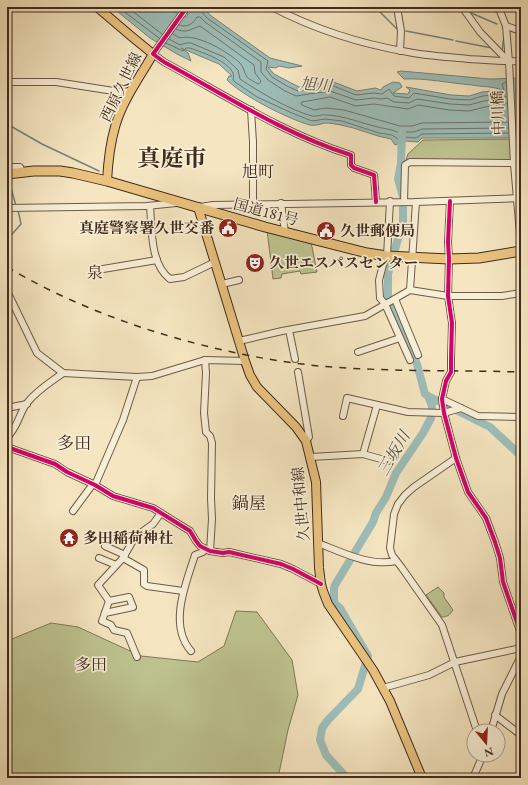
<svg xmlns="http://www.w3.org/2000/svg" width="528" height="785" font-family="'EB Garamond','Noto Serif JP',serif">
	<rect width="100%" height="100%" fill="#f5e6c1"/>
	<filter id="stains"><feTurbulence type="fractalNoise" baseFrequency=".005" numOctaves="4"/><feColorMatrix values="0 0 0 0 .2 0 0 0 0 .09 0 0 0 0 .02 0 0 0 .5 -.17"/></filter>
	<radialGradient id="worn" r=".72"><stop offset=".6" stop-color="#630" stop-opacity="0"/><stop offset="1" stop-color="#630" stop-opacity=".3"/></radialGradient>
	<g fill="#bec491" stroke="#807857">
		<path d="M521 139V160H406L408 154 423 140Z"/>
		<path d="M267 230 311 242 317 272 301 274 300 271 282 274 281 278 273 279Z"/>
		<path d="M438 587 444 593V597L453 610C450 615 447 617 442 617L426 595Z"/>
		<path d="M236 611 257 612 292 660 298 695 288 730 278 778H7V645L12 639 51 623 78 627 141 656 198 662 224 646Z"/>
	</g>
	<path fill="#9dbeb9" stroke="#78837b" d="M112 7H168L169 9 185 17 188 15 184 7H203L210 15 270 58 302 66 289 68 279 66 276 68 268 67 274 74 299 87 331 81 357 91 375 88 381 90 383 87 393 82 400 83 402 87 393 93 408 94 410 90 406 87 451 95 469 96 482 92 502 90C492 86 482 87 472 85 449 83 426 78 404 79L397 72 401 71 490 79 521 78V136L505 138H422L418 142 405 141 395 145 391 139C373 136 358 128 341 125 336 124 329 123 325 123 320 124 316 126 310 125 288 119 243 96 227 80L229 76H232L219 64 181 48 188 53 191 61 177 54 150 38Z"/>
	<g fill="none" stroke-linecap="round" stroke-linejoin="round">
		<g stroke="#6f746b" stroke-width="1">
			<path d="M118 7 159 38"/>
			<path d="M127 7 162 34"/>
			<path d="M200 7 201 11 207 18 268 61 266 69 272 77 287 86 298 91 331 85 356 95 374 93 382 94 389 89 394 96 409 98 414 93 450 99 469 100 483 96 501 94 504 90 502 84 506 82"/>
			<path d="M179 25C187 28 193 24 197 17H200L205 22 261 62V72L268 80 285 91 296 96 330 91 356 100 374 98 381 99 387 98 394 102 409 103 417 99 450 104 469 105 484 101 501 99 507 96"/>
			<path d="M173 34 180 38C197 33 228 52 240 63 244 67 244 73 247 77 250 80 255 82 258 84L260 83 261 81 255 73 254 65 200 26C191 29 186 34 176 29"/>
			<path d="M169 39 180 45 186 43H191L224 57 238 70 240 79C259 92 290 110 312 116 317 117 322 114 327 115 345 116 361 123 378 127 385 129 392 129 399 133L404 132H414L422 129 508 128"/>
			<path d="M166 43 183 51 186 48H190C201 52 239 64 233 80L235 82 257 97 292 113 312 121 325 119 342 121 379 133 392 135 398 139 404 137 416 138 422 134 508 133"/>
			<path d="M507 103 501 105 485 107 469 111 449 110 418 105 408 109 374 104 356 106 330 97 302 102 301 104 302 105 314 110 326 108 344 110 400 126H412L422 123 508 122"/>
		</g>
		<g stroke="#78837b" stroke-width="1.5">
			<path d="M375 7 398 30"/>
			<path d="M471 13 497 24"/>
			<path d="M406 31 453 40"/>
			<path d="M512 31 521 35"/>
			<path d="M456 41 492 48"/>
			<path d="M502 51 504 37"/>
			<path d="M7 124 42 144 99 171"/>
			<path d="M8 177 16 206"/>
			<path d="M7 240 21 224 18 210"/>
		</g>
		<g stroke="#9dbeb9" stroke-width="8">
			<path d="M428 396 490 427 521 456"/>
			<path d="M347 778 326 755 320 740 322 728 328 720 358 689 368 656 340 608 334 603V588L335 585 373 522 376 513 386 497 396 473 423 433 431 418 432 406 428 396 425 394 417 364 388 297V274L390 266 403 222V197L398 179 401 163 402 131"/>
		</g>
		<defs>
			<g id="minor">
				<path d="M187 7 153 54 164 62C225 95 284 134 351 155V165L354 168 374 175 376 202"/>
				<path d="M272 7C314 29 361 44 408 52 428 56 449 57 469 59 486 60 504 62 521 61"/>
				<path d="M397 7 401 31 400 51"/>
				<path d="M462 7 480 32 509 62"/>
				<path d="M495 7 500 11 506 26 509 62 514 164 521 246"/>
				<path d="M506 26 521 31"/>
				<path d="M7 82H56L120 92 131 91"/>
				<path d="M251 110 253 142V204"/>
				<path d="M7 167H20L22 172"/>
				<path d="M390 201 387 256 383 265 379 280 380 298 385 304 410 360"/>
				<path d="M450 201 448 242 449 259 448 296 452 323 451 358V372L446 381 442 399 444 413 456 458 468 492 486 518 495 542 500 558 503 582 521 634V648"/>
				<path d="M404 202 405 165 410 162 521 163"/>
				<path d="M281 203 285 232"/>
				<path d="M150 206C152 229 150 264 170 279L184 277 215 262"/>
				<path d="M200 207 213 205 416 202 521 198"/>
				<path d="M7 208 147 206 176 203"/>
				<path d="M97 270 157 260"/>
				<path d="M222 284 239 280"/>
				<path d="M410 290 416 202"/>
				<path d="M7 291 37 353 63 373 137 377 152 376 205 360 245 361"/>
				<path d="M395 299 418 355"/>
				<path d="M289 330 295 359"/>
				<path d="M239 341 282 331 365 316 410 290 448 296H502L521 293"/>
				<path d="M358 352 400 338"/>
				<path d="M205 360 206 373 204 413 206 432 210 436 212 443 211 498 212 519 210 551"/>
				<path d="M298 372 309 437 306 441"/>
				<path d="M442 399 478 416 521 417"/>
				<path d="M7 408 27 404"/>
				<path d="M343 416 347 398 408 412 444 413 461 408"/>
				<path d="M7 437C18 428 19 413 27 403 37 390 51 382 63 373"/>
				<path d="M7 447 55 464 67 472 95 485 113 496 153 508 190 531 196 541 200 546 210 551 223 553 229 552 281 564 293 569 321 584"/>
				<path d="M363 454 377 405"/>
				<path d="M311 457 363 454 388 461"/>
				<path d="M456 458 414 487 405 495 398 504 394 514 390 548 392 555 402 568 442 625 477 731"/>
				<path d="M95 485 123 420 137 377"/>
				<path d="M73 511 93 484"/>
				<path d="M318 543C341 552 371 567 396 561"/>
				<path d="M105 546 125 555"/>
				<path d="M99 558 116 565"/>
				<path d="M123 558 144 570V584L147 586 183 591"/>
				<path d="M105 613 133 607 129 597 109 601"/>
				<path d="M191 651C168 625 186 583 195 555L203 552 204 548"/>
				<path d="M137 657 127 633 114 630 111 625 102 621 109 601 98 585 123 558 135 537 153 524 161 513"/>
				<path d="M383 688 429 675 455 662 521 648"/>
				<path d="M495 715 517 732 521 733"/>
				<path d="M491 731 502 694 521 656"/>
				<path d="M473 778 483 755"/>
			</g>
			<g id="major">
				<path d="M97 7 131 36 153 54C140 77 122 101 115 127 110 144 108 163 107 181"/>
				<path d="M198 207 245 361 250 375 257 387 296 427 306 441 316 482 319 568 321 584 323 591 328 604 373 670 390 701 422 778"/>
			</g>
			<path id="highway" d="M7 174 34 171H60L73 173 107 181 265 227 367 253 387 256 449 259 479 258 521 251"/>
		</defs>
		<use href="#minor" stroke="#6e5a46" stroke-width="8"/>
		<use href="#major" stroke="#412b1d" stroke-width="10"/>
		<use href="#highway" stroke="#412b1d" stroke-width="11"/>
		<use href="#minor" stroke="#f8efd7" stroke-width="6"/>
		<use href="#major" stroke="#eac380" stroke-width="8"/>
		<use href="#highway" stroke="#eac380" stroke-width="9"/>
		<path stroke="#412b1d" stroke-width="1.5" stroke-dasharray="7 7" stroke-linecap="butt" d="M7 267C98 321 214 355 319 366 386 372 454 370 521 372"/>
		<defs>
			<g id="cycleway">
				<path d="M187 7 153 54 164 62C225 95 284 134 351 155V165L354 168 374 175 376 202"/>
				<path d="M450 201 448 242 449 259 448 296 452 323 451 358V372L446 381 442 399 444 413 456 458 468 492 486 518 495 542 500 558 503 582 521 634V648"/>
				<path d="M7 447 55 464 67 472 95 485 113 496 153 508 190 531 196 541 200 546 210 551 223 553 229 552 281 564 293 569 321 584"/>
			</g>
		</defs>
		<use href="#cycleway" stroke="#f8efd7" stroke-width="6"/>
		<use href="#cycleway" stroke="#d6006c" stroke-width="4"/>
	</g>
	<defs>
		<symbol id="civic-disc" viewBox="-11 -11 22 22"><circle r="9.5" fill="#8f2418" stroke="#f8efd7"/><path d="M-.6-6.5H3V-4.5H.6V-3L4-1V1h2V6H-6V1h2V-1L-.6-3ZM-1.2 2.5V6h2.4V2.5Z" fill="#fff"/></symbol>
		<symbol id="theatre-disc" viewBox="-11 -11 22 22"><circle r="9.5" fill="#8f2418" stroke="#f8efd7"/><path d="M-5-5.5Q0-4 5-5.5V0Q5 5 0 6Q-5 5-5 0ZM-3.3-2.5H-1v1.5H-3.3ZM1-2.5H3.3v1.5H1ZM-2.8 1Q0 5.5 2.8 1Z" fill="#fff"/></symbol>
		<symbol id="temple-disc" viewBox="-11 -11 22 22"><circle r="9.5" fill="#8f2418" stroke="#f8efd7"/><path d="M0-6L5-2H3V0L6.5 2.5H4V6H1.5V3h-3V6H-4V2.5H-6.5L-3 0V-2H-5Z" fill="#fff"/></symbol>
	</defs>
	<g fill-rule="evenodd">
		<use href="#civic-disc" x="217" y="217" width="22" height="22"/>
		<use href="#civic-disc" x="315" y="220" width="22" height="22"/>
		<use href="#theatre-disc" x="244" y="252" width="22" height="22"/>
		<use href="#temple-disc" x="58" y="527" width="22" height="22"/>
	</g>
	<g text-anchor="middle" stroke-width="3.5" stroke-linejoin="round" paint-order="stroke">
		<g font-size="15" fill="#412b1d" stroke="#f8efd7">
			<text transform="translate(121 87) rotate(-64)" y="5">西原久世線</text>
			<text transform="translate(498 113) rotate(-92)" y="5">中川橋</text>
			<text transform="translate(266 212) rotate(15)" y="5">国道181号</text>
			<text transform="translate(301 504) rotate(-95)" y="5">久世中和線</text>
		</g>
		<g font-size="15" font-weight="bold" fill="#412b1d" stroke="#f8efd7" text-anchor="start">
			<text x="214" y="233" text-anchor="end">真庭警察署久世交番</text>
			<text x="340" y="236">久世郵便局</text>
			<text x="269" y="268">久世エスパスセンター</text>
			<text x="83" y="543">多田稲荷神社</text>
		</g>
		<g font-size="16" font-style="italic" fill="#585044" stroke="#f8efd7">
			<text transform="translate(316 84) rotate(5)" y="6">旭川</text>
			<text transform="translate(393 453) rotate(-60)" y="6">三坂川</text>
		</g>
		<g font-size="16" fill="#412b1d" stroke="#f8efd7">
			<text x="258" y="177">旭町</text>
			<text x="95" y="278">泉</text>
			<text x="91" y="670">多田</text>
		</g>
		<g font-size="17" fill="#412b1d" stroke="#f8efd7">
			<text x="74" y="449">多田</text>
			<text x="249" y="509">鍋屋</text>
		</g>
		<g font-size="23" font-weight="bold" fill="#412b1d" stroke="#f8efd7">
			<text x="172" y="166">真庭市</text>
		</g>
	</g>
	<rect width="528" height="785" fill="none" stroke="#f5e6c1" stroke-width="24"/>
	<rect x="8" y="8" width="512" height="769" fill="none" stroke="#412b1d" stroke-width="2"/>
	<rect x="12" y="12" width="504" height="761" fill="none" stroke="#412b1d"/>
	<g transform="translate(486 743) rotate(162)"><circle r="19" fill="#f8efd7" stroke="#afa18d"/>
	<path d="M0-3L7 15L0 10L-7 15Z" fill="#8f2418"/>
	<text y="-6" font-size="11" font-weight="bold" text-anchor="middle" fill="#412b1d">N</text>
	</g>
	<rect width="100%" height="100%" filter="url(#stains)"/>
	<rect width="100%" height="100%" fill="url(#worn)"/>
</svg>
